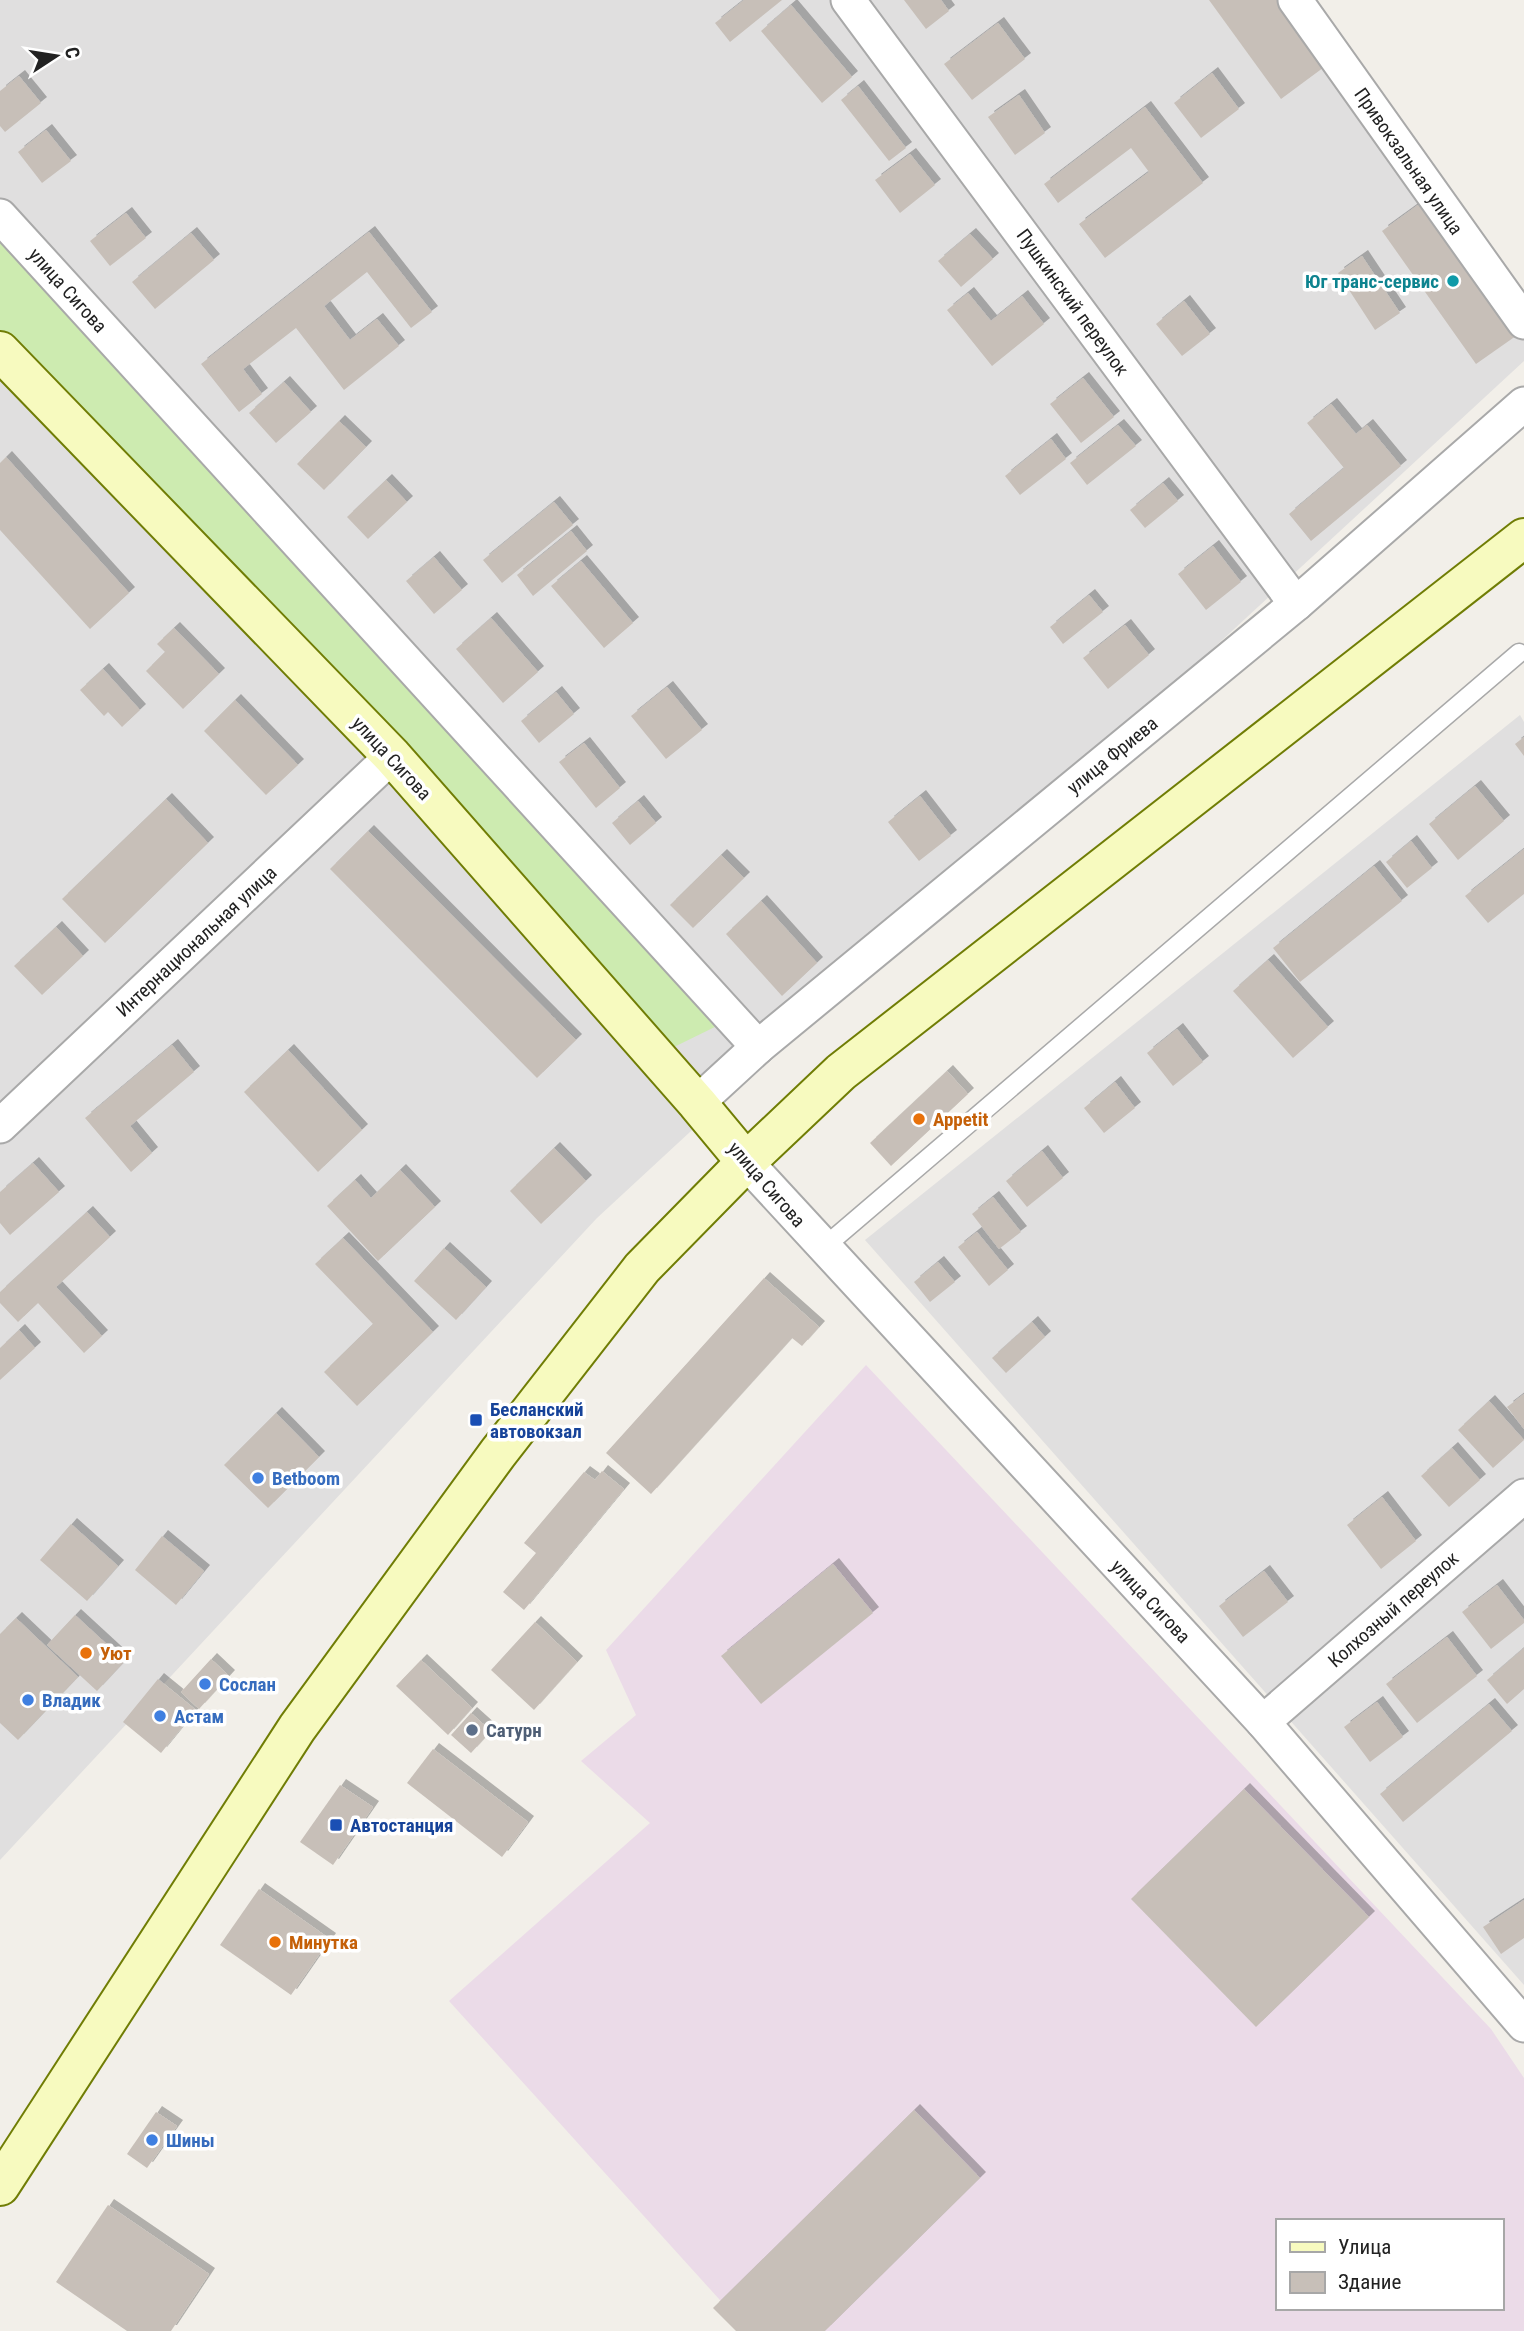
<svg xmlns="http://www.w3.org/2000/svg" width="1524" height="2331" font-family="'Roboto Condensed',sans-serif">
	<defs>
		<filter id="shadow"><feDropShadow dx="6" dy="-6" stdDeviation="0" flood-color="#0004"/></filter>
	</defs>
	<rect width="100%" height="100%" fill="#f2efe9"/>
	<g fill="#e0dfdf">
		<path d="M0 0H1294L1524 328V361L597 1218 0 1860Z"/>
		<path d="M1520 715 1524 722V1985L865 1240Z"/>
	</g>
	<path fill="#ebdbe8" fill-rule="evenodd" d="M866 1365 1491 2029 1524 2078V2331H748L449 2001 650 1823 581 1761 636 1715 606 1650ZM1277 2221H1501V2308H1277Z"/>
	<path fill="#cdebb0" d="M0 233 725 1022 674 1047 0 332Z"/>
	<g fill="#c7bfb8" filter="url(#shadow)">
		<path d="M744 0H782L730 42 715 23Z"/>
		<path d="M904 0H941L949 11 926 29Z"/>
		<path d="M1209 0H1292L1335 59 1281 99Z"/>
		<path d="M791 5 852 77 822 103 761 31Z"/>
		<path d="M998 23 1025 59 972 100 944 64Z"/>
		<path d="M1212 73 1239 109 1201 138 1174 103Z"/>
		<path d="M19 76 41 103 5 132 0 126V91Z"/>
		<path d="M858 86 906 148 889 161 841 100Z"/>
		<path d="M1019 95 1045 133 1015 155 988 117Z"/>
		<path d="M1145 107 1203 183 1105 258 1079 224 1149 172 1131 148 1058 203 1044 184Z"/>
		<path d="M46 130 71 161 42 183 18 152Z"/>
		<path d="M910 154 935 185 900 213 875 180Z"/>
		<path d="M1429 197 1523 331 1476 364 1382 231Z"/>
		<path d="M126 213 146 238 110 266 90 241Z"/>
		<path d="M369 232 432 312 411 328 367 272 324 306 350 340 377 319 399 346 344 390 296 328 243 369 262 394 239 412 201 364Z"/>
		<path d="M191 233 214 260 155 309 132 282Z"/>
		<path d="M970 234 993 259 961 287 938 261Z"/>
		<path d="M1362 256 1400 313 1375 330 1338 273Z"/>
		<path d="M968 293 991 321 1022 296 1044 324 992 366 947 310Z"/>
		<path d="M1184 301 1210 334 1182 356 1156 324Z"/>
		<path d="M1083 378 1114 417 1081 443 1050 404Z"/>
		<path d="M284 382 311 412 276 443 249 413Z"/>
		<path d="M1331 404 1356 434 1367 425 1401 466 1311 541 1289 514 1344 468 1307 423Z"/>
		<path d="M339 421 366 447 324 490 297 464Z"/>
		<path d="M1118 425 1136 446 1087 485 1070 463Z"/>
		<path d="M1051 439 1066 459 1020 495 1005 476Z"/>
		<path d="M6 457 129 593 90 629 0 530V463Z"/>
		<path d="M386 480 407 502 368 539 347 517Z"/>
		<path d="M1163 483 1178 501 1145 528 1130 510Z"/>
		<path d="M554 502 573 525 502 583 483 560Z"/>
		<path d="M571 531 587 551 533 596 517 575Z"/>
		<path d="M1213 546 1241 582 1206 610 1178 574Z"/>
		<path d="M434 557 462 590 434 614 406 581Z"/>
		<path d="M581 561 633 623 604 648 551 586Z"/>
		<path d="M1089 595 1103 612 1063 644 1050 627Z"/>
		<path d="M491 618 538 672 503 703 456 649Z"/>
		<path d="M1125 625 1149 655 1108 689 1083 658Z"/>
		<path d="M174 628 219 674 183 709 146 671 165 652 157 644Z"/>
		<path d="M103 669 140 710 122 727 108 712 104 716 80 690Z"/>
		<path d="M667 687 702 730 666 759 631 716Z"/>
		<path d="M556 692 574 714 539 743 521 721Z"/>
		<path d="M235 700 298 765 266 795 204 731Z"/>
		<path d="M1524 737V756L1515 744Z"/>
		<path d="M584 743 620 788 596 808 559 762Z"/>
		<path d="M1475 786 1504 821 1458 860 1429 824Z"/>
		<path d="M920 796 951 836 919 861 888 822Z"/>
		<path d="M166 799 208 843 105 943 62 899Z"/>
		<path d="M638 801 656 823 630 845 612 823Z"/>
		<path d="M368 831 576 1040 537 1078 330 869Z"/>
		<path d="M1411 841 1432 868 1407 888 1386 862Z"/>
		<path d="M1524 849V894L1488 923 1465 896Z"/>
		<path d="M721 855 744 878 693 928 670 905Z"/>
		<path d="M1374 866 1402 901 1300 982 1273 948Z"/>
		<path d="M761 901 817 963 782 996 726 934Z"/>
		<path d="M56 927 83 956 42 995 14 966Z"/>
		<path d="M1268 960 1328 1027 1293 1058 1233 991Z"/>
		<path d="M1177 1029 1203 1062 1173 1086 1147 1053Z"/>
		<path d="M172 1045 194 1072 130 1126 152 1153 131 1172 85 1118Z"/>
		<path d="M288 1050 362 1130 318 1172 244 1092Z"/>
		<path d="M947 1071 968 1094 891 1166 870 1143Z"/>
		<path d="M1115 1082 1135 1108 1104 1133 1084 1108Z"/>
		<path d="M554 1148 586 1181 541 1224 510 1191Z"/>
		<path d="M1042 1151 1063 1178 1027 1207 1006 1181Z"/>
		<path d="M33 1163 59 1192 10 1235 0 1223V1192Z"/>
		<path d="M400 1170 435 1207 378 1261 327 1206 355 1180 371 1198Z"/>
		<path d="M993 1197 1021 1232 999 1249 972 1214Z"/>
		<path d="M87 1212 110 1237 56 1287 102 1336 84 1353 38 1303 18 1322 0 1303V1292Z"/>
		<path d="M977 1232 1008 1270 989 1286 958 1247Z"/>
		<path d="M343 1238 433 1332 357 1406 324 1372 373 1324 315 1264Z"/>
		<path d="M444 1248 486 1287 456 1320 414 1281Z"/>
		<path d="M938 1262 955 1282 930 1302 914 1282Z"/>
		<path d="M764 1278 819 1327 802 1346 792 1338 651 1494 606 1453Z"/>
		<path d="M1032 1322 1045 1337 1006 1373 992 1358Z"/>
		<path d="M19 1330 35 1348 0 1380V1348Z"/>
		<path d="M1524 1394V1429L1507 1407Z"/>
		<path d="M1489 1401 1524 1440 1493 1468 1458 1430Z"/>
		<path d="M276 1413 319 1457 268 1508 224 1465Z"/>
		<path d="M1452 1448 1480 1480 1449 1507 1421 1476Z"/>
		<path d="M602 1471 624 1489 524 1610 503 1592 536 1553 524 1543 584 1472 595 1480Z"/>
		<path d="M1382 1497 1416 1541 1381 1569 1347 1525Z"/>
		<path d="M71 1524 118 1566 87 1601 40 1560Z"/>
		<path d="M162 1536 204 1571 176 1605 135 1570Z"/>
		<path d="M833 1564 873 1613 761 1704 721 1656Z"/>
		<path d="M1264 1571 1288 1602 1243 1637 1219 1606Z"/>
		<path d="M1497 1585 1524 1620V1623L1491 1649 1462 1612Z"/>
		<path d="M75 1615 125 1661 97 1691 47 1645Z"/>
		<path d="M16 1618 78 1677 18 1740 0 1723V1634Z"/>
		<path d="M535 1622 577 1662 534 1710 491 1670Z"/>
		<path d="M1447 1637 1477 1676 1417 1723 1386 1684Z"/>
		<path d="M1524 1648V1689L1507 1704 1487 1680Z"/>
		<path d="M211 1659 229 1676 199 1709 181 1692Z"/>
		<path d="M421 1660 472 1708 448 1735 396 1686Z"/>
		<path d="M158 1679 196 1710 161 1753 123 1722Z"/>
		<path d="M1377 1702 1403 1737 1370 1762 1344 1727Z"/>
		<path d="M1489 1704 1512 1731 1403 1822 1380 1794Z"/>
		<path d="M471 1713 491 1731 471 1753 451 1735Z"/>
		<path d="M433 1749 528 1822 502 1857 407 1783Z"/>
		<path d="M340 1785 373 1807 333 1865 300 1842Z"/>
		<path d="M1244 1789 1369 1917 1256 2027 1131 1899Z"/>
		<path d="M259 1889 330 1939 291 1995 220 1945Z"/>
		<path d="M1524 1900V1938L1501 1954 1483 1927Z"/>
		<path d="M914 2110 980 2178 825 2331H736L713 2308Z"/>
		<path d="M156 2112 177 2126 147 2168 127 2154Z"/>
		<path d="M108 2205 209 2274 171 2331H127L56 2282Z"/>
	</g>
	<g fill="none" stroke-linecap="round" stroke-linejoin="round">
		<defs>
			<path id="service" d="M823 1248 1519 653"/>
			<g id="minor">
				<path d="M848 0 1296 604"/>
				<path d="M1295 0 1524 322"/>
				<path d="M0 216 758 1047"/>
				<path d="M697 1103 758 1047 1296 604 1524 404"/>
				<path d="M0 1126 392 756"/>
				<path d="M746 1162 1263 1722 1524 2025"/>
				<path d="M1263 1722 1524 1496"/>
			</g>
			<g id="secondary">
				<path d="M0 351 392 756 697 1103 746 1162"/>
				<path d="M0 2186 297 1728 498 1453 642 1268 746 1162 841 1072 1524 538"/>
			</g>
		</defs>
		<use href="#service" stroke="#a9a9a9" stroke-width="21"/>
		<use href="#minor" stroke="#a9a9a9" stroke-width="37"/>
		<use href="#secondary" stroke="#707d05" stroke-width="42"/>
		<use href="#service" stroke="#fff" stroke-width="18"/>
		<use href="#minor" stroke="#fff" stroke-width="33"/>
		<use href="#secondary" stroke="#f7fabf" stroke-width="38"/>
	</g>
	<circle fill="#0f9aa8" stroke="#fff" stroke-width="2.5" cx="1453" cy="281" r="7"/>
	<g fill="#e8710a" stroke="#fff" stroke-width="2.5">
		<circle cx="919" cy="1119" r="7"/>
		<circle cx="86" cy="1653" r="7"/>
		<circle cx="275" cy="1942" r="7"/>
	</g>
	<g fill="#1a4fb4" stroke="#fff" stroke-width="2.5">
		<rect x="469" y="1413" width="14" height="14" rx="3.5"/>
		<rect x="329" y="1818" width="14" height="14" rx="3.5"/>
	</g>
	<g fill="#3f7fe0" stroke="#fff" stroke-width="2.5">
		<circle cx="258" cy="1478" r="7"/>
		<circle cx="205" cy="1684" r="7"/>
		<circle cx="28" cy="1700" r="7"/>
		<circle cx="160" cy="1716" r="7"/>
		<circle cx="152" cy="2140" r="7"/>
	</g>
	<circle fill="#5c6f8a" stroke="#fff" stroke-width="2.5" cx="472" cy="1730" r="7"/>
	<g text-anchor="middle" stroke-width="7" stroke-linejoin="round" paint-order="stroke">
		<g font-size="19" fill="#222" stroke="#fff">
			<text transform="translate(1409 161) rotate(55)" y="7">Привокзальная улица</text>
			<text transform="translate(68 290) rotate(48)" y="7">улица Сигова</text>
			<text transform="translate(1073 302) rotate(54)" y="7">Пушкинский переулок</text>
			<text transform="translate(1112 755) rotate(-39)" y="7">улица Фриева</text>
			<text transform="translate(392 758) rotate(47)" y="7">улица Сигова</text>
			<text transform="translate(196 941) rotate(-43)" y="7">Интернациональная улица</text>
			<text transform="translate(767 1184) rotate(49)" y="7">улица Сигова</text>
			<text transform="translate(1151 1601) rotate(47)" y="7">улица Сигова</text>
			<text transform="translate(1393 1609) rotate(-41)" y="7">Колхозный переулок</text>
		</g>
		<g font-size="19" font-weight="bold" fill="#0d838f" stroke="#fff" text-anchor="end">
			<text x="1439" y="288">Юг транс-сервис</text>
		</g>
		<g font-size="19" font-weight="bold" fill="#c56008" stroke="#fff" text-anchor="start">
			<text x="933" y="1126">Appetit</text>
			<text x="100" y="1660">Уют</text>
			<text x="289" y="1949">Минутка</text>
		</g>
		<g font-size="19" font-weight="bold" fill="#164399" stroke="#fff" text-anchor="start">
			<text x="490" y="1416">Бесланский<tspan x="490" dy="22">автовокзал</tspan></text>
			<text x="350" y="1832">Автостанция</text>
		</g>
		<g font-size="19" font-weight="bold" fill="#366cbe" stroke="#fff" text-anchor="start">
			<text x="272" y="1485">Betboom</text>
			<text x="219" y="1691">Сослан</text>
			<text x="42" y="1707">Владик</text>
			<text x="174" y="1723">Астам</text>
			<text x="166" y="2147">Шины</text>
		</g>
		<g font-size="19" font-weight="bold" fill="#4e5e75" stroke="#fff" text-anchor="start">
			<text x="486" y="1737">Сатурн</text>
		</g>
	</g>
	<rect x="1276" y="2219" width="228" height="91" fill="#ffffff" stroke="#a7a7a7" stroke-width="2"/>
	<rect x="1290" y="2242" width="35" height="10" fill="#f7fabf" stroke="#a7a7a7" stroke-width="2"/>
	<text x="1338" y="2254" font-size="21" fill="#222222">Улица</text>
	<rect x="1290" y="2272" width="35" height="21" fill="#c7bfb8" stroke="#a7a7a7" stroke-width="2"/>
	<text x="1338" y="2289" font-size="21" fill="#222222">Здание</text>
	<g transform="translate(56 56) rotate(78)" stroke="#ffffff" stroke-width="5" paint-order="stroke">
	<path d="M0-5L12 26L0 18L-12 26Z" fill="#222222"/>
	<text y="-10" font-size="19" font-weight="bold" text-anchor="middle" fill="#222222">С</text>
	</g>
</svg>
